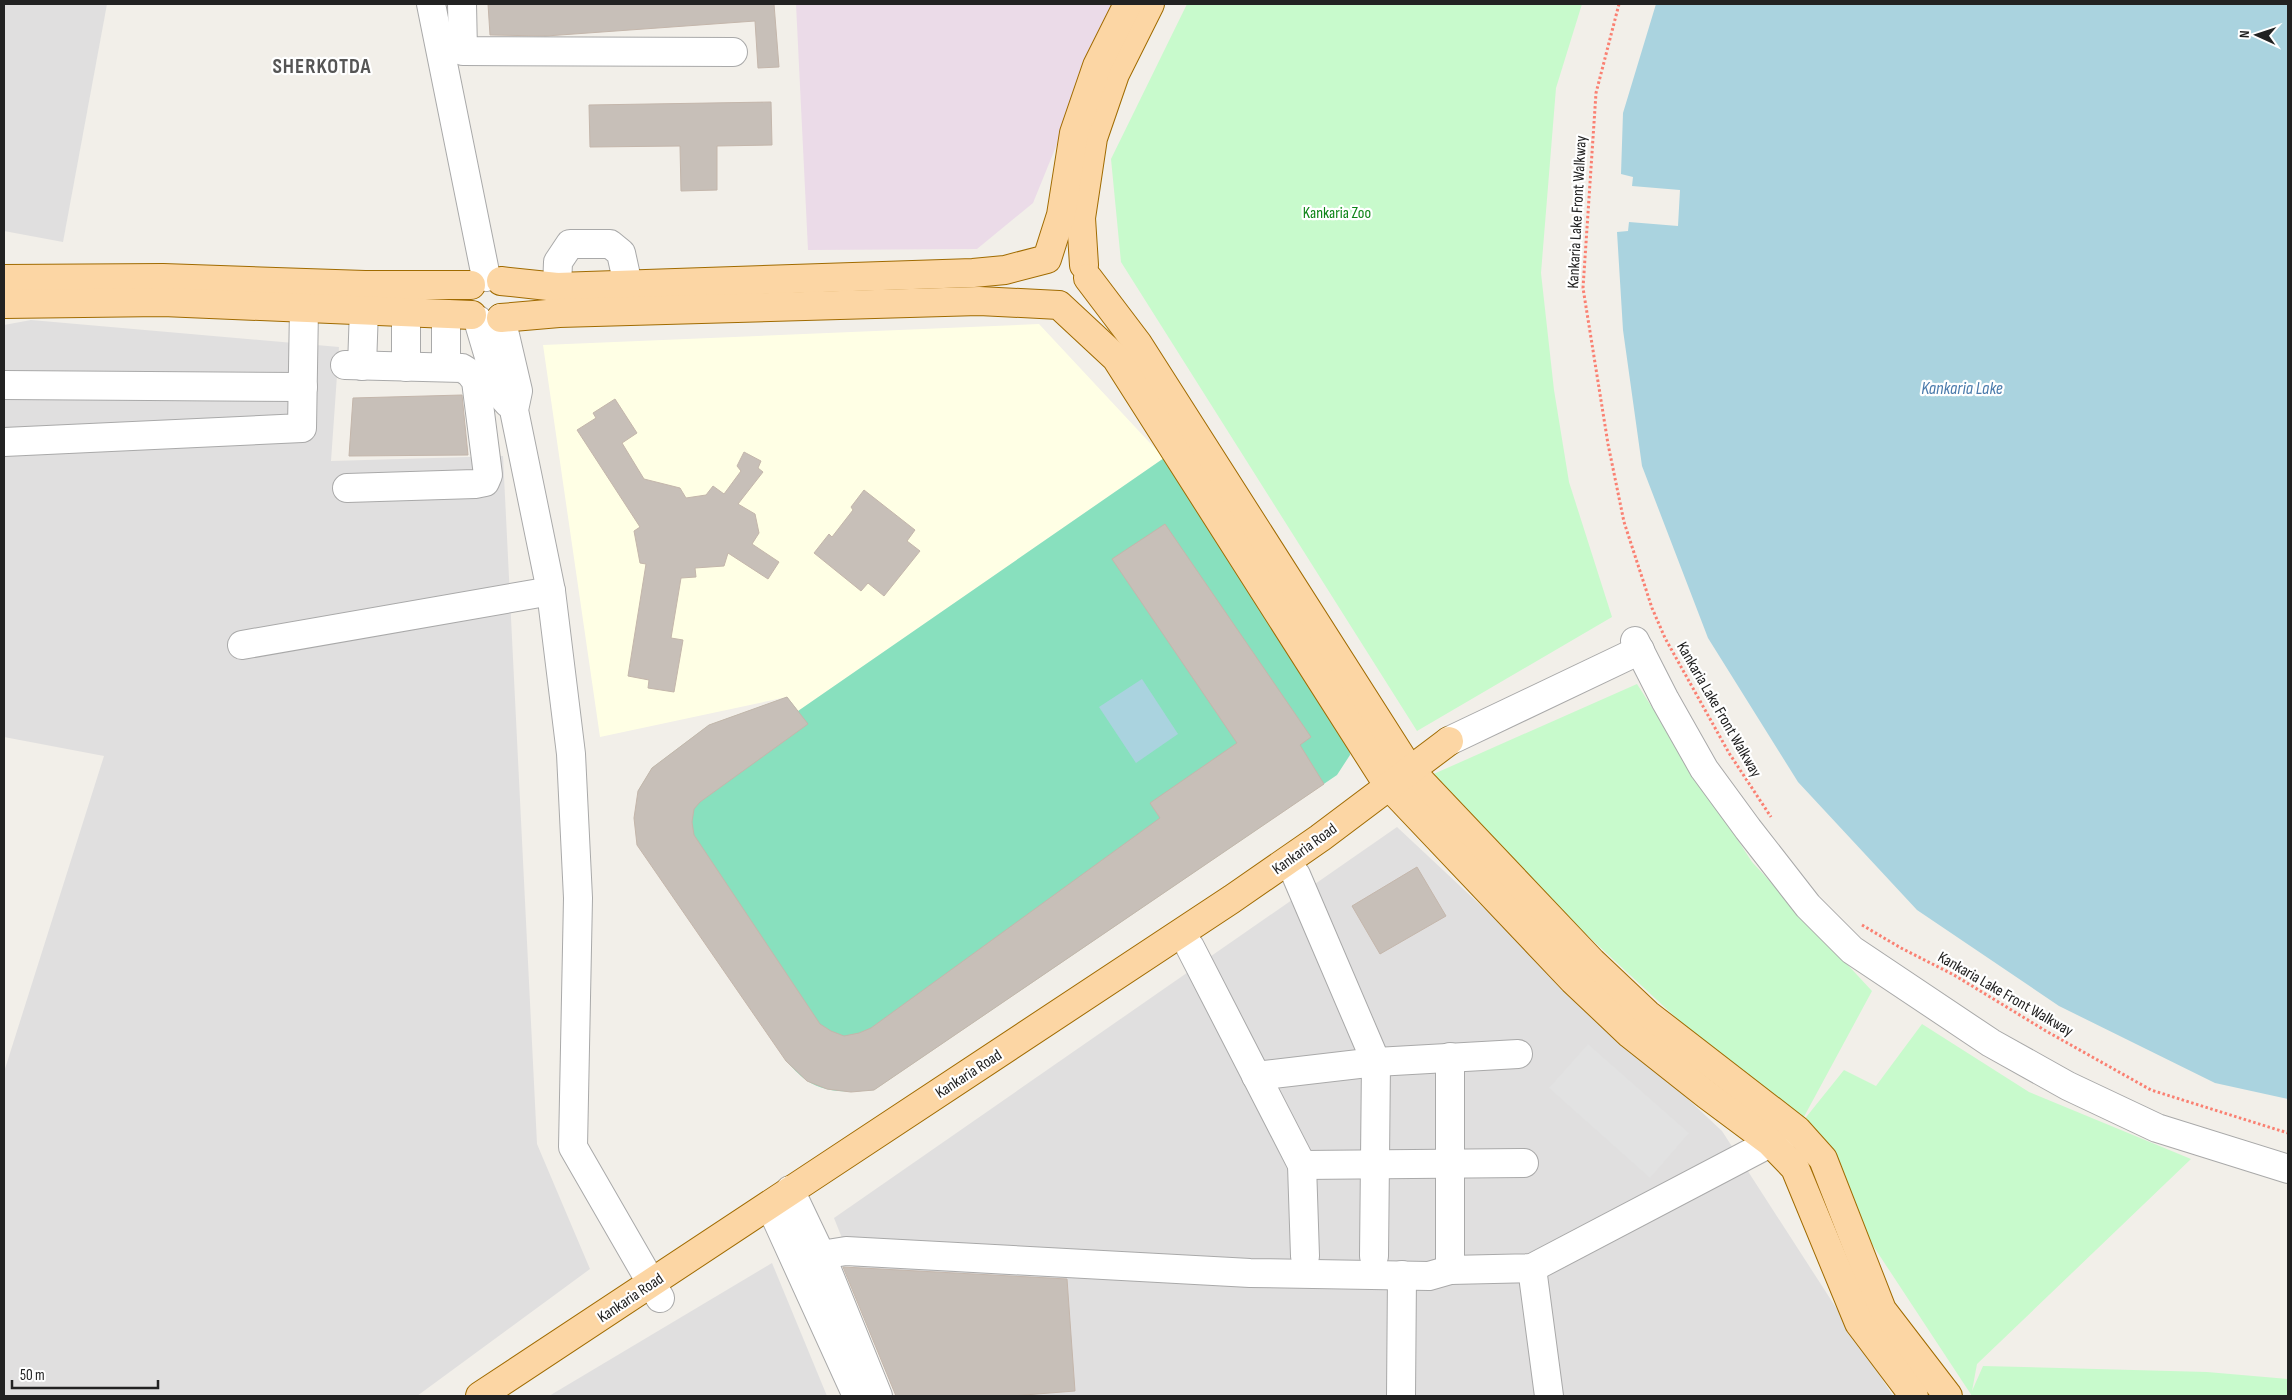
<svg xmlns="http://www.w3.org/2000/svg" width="2292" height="1400" font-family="'Sofia Sans Condensed',sans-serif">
	<rect width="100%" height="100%" fill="#f2efe9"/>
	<g fill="#e0dfdf">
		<path d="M4 4H107L63 242 4 231Z"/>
		<path d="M31 320 339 347 331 461 503 456 537 1144 590 1269 417 1396H4V1072L104 756 4 737V325Z"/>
		<path d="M1397 827 1722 1131 1893 1396H905L834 1218Z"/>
		<path d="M772 1263 827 1396H549Z"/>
	</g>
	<path fill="#ebdbe8" d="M796 4H1114L1033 203 977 249 808 250Z"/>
	<path fill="#ffffe5" d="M1039 324 1164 458 798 711 787 697 600 737 543 345Z"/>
	<g fill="#c8facc">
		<path d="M1187 4H1582L1556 88 1541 273 1554 390 1569 482 1612 617 1417 731 1121 262 1111 159Z"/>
		<path d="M1637 684 1752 862 1872 991 1799 1126 1844 1070 1876 1086 1922 1024 2029 1092 2191 1159 1977 1364 1972 1391 1983 1366 2207 1372 2288 1379V1396H1972L1797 1130 1420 780Z"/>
	</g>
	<path fill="#88e0be" d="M1164 458 1349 742 1350 755 1337 775 874 1090C852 1092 825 1094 806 1080 799 1075 792 1067 786 1061L638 791 652 768 709 725 787 697 798 711Z"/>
	<path fill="#e2e2e2" d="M1588 1044 1689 1133 1650 1178 1549 1088Z"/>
	<g fill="#aad3df">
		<path d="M1656 4H2288V1099L2215 1083 2059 1006 1917 910 1798 782 1708 638 1642 466 1623 330 1617 232 1628 231 1629 222 1678 226 1680 190 1632 186 1633 177 1621 174 1623 113Z"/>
		<path d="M1142 679 1178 734 1136 763 1099 707Z"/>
	</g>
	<g fill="#c7bfb8" stroke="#c4b6ab">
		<path d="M488 4H774L779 67 758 68 755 21 546 36 490 35Z"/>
		<path d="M771 102 772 145 717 146V190L681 191 680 146 590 147 589 105Z"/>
		<path d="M462 395 468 455 349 456 353 398Z"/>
		<path d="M615 399 637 433 622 443 644 479 680 488 686 498 706 495 713 486 724 494 741 471 737 466 744 452 761 461 758 468 763 472 738 504 755 514 759 533 752 544 779 562 768 579 728 553 724 566 695 568 696 577 681 578 671 638 683 640 674 692 648 688 649 680 628 676 646 564 640 563 634 531 640 527 577 430 596 418 593 413Z"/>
		<path d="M864 490 915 530 907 541 920 551 884 596 868 583 861 591 814 553 829 534 832 537 853 510 851 507Z"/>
		<path d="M1165 524 1311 737 1300 745 1324 784 874 1090 851 1092 827 1089 807 1081 786 1061 637 845 634 818 638 791 652 768 709 725 787 697 808 724 700 802 694 809 692 822 694 835 820 1024 831 1031 844 1036 859 1033 871 1028 1160 818 1150 803 1237 743 1112 559Z"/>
		<path d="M1417 867 1446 916 1380 954 1352 906Z"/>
		<path d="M843 1267 1067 1279 1075 1391 1012 1396H896Z"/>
	</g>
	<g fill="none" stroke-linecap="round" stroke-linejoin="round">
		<defs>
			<g id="minor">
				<path d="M431 4 486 277"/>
				<path d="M462 4 463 51 733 52"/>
				<path d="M557 287 558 262 570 244H610L621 253 628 285"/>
				<path d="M446 314V367"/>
				<path d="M501 318 518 391 514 410 551 591 571 754 578 898 573 1147 660 1298"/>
				<path d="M478 320 500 394 508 403"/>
				<path d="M345 365 462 368 470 373 476 381 488 475 485 482 475 484 347 488"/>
				<path d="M362 366 364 309"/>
				<path d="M406 367V312"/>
				<path d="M4 385 303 387"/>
				<path d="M4 442 302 428 304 308"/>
				<path d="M1635 641 1665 700 1704 769 1748 829 1808 906 1852 950 1991 1043 2068 1086 2157 1128 2288 1169"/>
				<path d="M242 645 551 591"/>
				<path d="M1449 741 1640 650"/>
				<path d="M1296 875 1376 1062 1374 1256"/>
				<path d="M1190 947 1302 1165 1305 1256"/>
				<path d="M1450 1057V1270"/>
				<path d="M1256 1076 1376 1062 1518 1054"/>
				<path d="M1302 1165 1524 1163"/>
				<path d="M790 1190 821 1255 878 1396"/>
				<path d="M770 1205 857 1396"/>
				<path d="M821 1255 846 1251 1250 1273 1429 1276 1450 1270 1532 1268 1789 1133"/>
				<path d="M1532 1268 1549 1396"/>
				<path d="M1401 1396 1402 1275"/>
			</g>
			<g id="major">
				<path d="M1084 265 1081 218 1093 138 1115 74 1150 4"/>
				<path d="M1088 278 1138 344 1409 769 1592 962 1647 1014 1797 1130 1823 1159 1882 1310 1948 1396"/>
				<path d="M4 279 163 278 365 285H471"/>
				<path d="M501 281 557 287 973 273 1005 270 1047 259 1061 215 1074 133 1097 66 1128 4"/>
				<path d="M4 304 163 302 472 315"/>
				<path d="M501 318 559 313 979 301 1059 305 1116 358 1388 785 1573 980 1630 1034 1707 1095 1770 1142 1795 1168 1859 1323 1914 1396"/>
				<path d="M480 1396 1232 899 1320 838 1449 741"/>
			</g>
		</defs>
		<use href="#minor" stroke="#a9a9a9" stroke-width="30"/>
		<use href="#major" stroke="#a06b00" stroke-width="30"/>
		<g stroke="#fa8072" stroke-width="3" stroke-dasharray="2.5 2.5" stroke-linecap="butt">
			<path d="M1619 4 1596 93 1583 288 1608 444 1624 522 1652 608 1665 638 1729 753 1771 817"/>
			<path d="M1862 925 1901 948 1954 975 2046 1031 2151 1090 2288 1133"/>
		</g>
		<use href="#minor" stroke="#fff" stroke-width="28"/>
		<use href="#major" stroke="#fcd6a4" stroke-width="28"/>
	</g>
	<g text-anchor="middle" stroke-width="4.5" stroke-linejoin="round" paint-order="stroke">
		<g font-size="16" fill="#0c8416" stroke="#fff">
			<text x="1337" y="218">Kankaria Zoo</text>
		</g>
		<g font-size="16" fill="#222" stroke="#fff">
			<text transform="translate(1576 212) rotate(-87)" y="6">Kankaria Lake Front Walkway</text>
			<text transform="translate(1720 709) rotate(60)" y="6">Kankaria Lake Front Walkway</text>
			<text transform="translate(1304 848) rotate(-36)" y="6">Kankaria Road</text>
			<text transform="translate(2006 993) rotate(30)" y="6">Kankaria Lake Front Walkway</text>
			<text transform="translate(968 1073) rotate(-33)" y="6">Kankaria Road</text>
			<text transform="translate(630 1297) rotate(-34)" y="6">Kankaria Road</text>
		</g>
		<g font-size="18" font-style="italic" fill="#4a7aab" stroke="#fff">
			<text x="1962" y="394">Kankaria Lake</text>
		</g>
		<g font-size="21" font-weight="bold" letter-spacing="1" fill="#555" stroke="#fff">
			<text x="322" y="73">SHERKOTDA</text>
		</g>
	</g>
	<rect width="2292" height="1400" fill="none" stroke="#222222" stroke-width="10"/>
	<g transform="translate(2257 35) rotate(273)" stroke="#ffffff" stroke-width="4" paint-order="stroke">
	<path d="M0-4L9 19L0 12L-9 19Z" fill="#222222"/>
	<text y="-8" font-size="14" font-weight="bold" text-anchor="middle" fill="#222222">N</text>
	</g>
	<path d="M12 1380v8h146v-8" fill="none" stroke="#222222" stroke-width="2.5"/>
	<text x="20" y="1380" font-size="15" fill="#222222" stroke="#ffffff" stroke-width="4" paint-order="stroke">50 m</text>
</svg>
